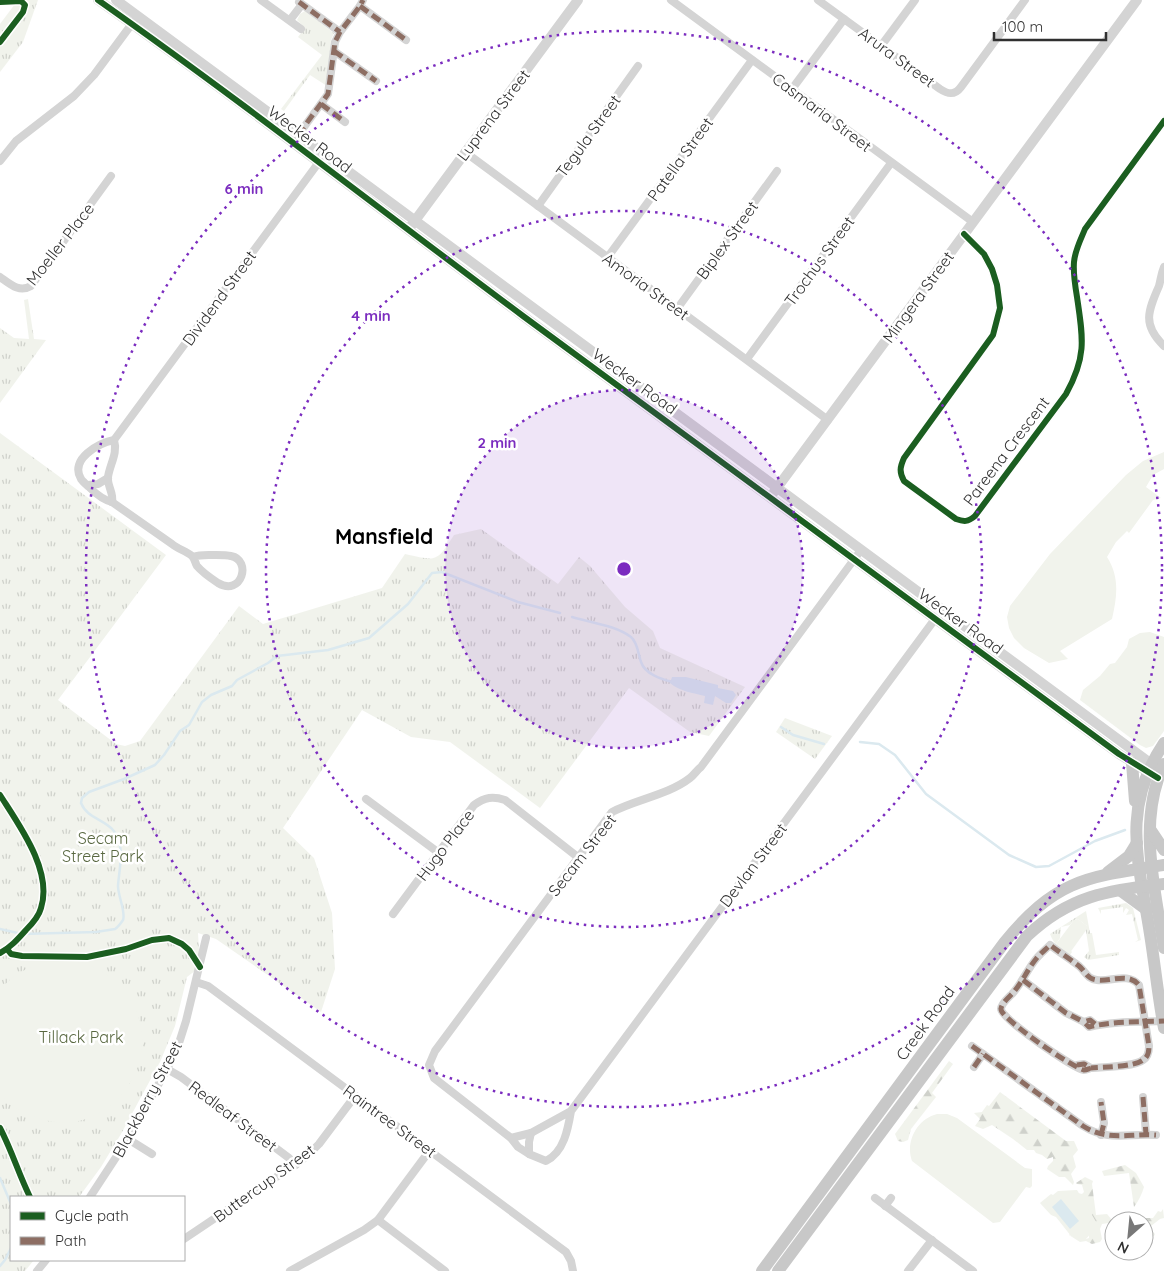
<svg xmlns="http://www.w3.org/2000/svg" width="1164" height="1271" font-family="Quicksand,sans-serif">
	<defs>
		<pattern id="grass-tufts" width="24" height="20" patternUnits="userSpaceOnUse" patternTransform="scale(1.25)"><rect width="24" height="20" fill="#f1f3ec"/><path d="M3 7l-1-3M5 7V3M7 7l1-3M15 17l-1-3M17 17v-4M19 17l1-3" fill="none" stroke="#cfd1cb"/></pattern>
		<pattern id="forest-firs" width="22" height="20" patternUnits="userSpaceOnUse" patternTransform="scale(1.25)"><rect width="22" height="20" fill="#f1f3ec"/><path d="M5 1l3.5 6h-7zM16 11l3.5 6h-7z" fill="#cfd1cb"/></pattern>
	</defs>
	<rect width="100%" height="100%" fill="#fff"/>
	<g fill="url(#grass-tufts)">
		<path d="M18 0H38L23 42 0 72V24Z"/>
		<path d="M305 11 334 33 331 40 327 86 310 75 284 111 281 109 322 55 298 37 305 28 297 20 300 14Z"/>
		<path d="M28 299 34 339 46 340 0 403V328L14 338 29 339 24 300Z"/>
		<path d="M0 433 166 555 58 700 116 744 125 746 140 741 239 606 263 624 382 588 405 554C437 561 436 563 454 535L481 529 558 584 579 557 590 566 625 607 653 631 660 648 745 687 709 736 690 732 629 688 540 808 450 742 411 737 362 710 283 828 314 858 332 913 335 969 321 1012 216 939 198 933 200 967 187 977 175 1026 160 1062 121 1134 101 1167 79 1197H11V1260H34L25 1271H0Z"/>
		<path d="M785 718 832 736 815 759 776 732Z"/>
		<path d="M1126 903 1133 908 1141 940 1135 942 1138 940 1132 914 1126 915 1129 910 1126 908 1123 913V907L1101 910V914L1098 908Z"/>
		<path d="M1086 911 1090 933H1092L1096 955 1119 952V955L1088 960 1084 957 1089 951 1086 931 1087 926 1078 919 1074 920 1070 925 1061 927 1060 938 1056 944 1069 953 1071 951 1072 952 1070 955C1060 949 1054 945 1050 934Z"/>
	</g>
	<g fill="url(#forest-firs)">
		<path d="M949 1061 953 1064 932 1093 936 1097 911 1129 908 1140 903 1142 898 1141 895 1134Z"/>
		<path d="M1000 1092 1066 1141H1074L1078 1150 1073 1156 1076 1167 1071 1174 1074 1182 1073 1185 1065 1177H1059L1047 1169 1048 1166 1053 1161V1157L1047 1159 1042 1155 1036 1153 1034 1150H1027L1013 1139 992 1125 983 1129 975 1126 980 1119 974 1113 982 1112 987 1105 989 1106Z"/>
		<path d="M1125 1165 1136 1173 1144 1187C1142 1194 1139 1200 1134 1207L1129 1173 1104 1176 1102 1171Z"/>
		<path d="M1085 1177 1093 1181 1092 1184 1096 1215 1107 1214 1112 1220 1109 1223 1102 1224 1100 1229 1102 1239 1100 1242 1092 1244 1086 1241 1080 1242 1069 1235V1234L1071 1236 1086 1239 1089 1238V1231L1077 1190 1078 1193 1082 1194 1084 1192 1082 1185 1077 1184 1076 1183Z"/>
		<path d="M1163 1209 1164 1218 1160 1219 1151 1226V1230L1155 1234 1154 1236 1146 1237 1144 1232V1221H1136L1135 1215 1139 1213 1145 1218H1153L1158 1211 1161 1212Z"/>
	</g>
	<g fill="#f1f3ec">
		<path d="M1164 452V469L1153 475 1146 487 1161 498 1153 500 1129 533 1127 531 1116 542 1107 557C1120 577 1117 597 1112 619L1060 651 1068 659 1049 663 1024 648 1014 638 1009 628 1007 617 1010 606 1050 554 1126 475 1143 461Z"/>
		<path d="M1150 632 1164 637V731L1153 746 1146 748 1140 745 1080 700 1083 690 1100 676 1110 664 1115 663 1127 647 1129 639 1140 633Z"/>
		<path d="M1078 919 1087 926V929L1069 954 1056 944 1074 920Z"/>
		<path d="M59 960C68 961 78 961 86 964 99 968 111 977 120 987 177 1045 115 1145 38 1118 24 1114 9 1106 0 1094V990C18 969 34 965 59 960Z"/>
		<path d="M937 1114H947L957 1118 1025 1168 1032 1169V1186L1030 1188 1026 1187 1000 1222 993 1223 912 1161C905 1142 917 1119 937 1114Z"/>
		<path d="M1077 1190 1098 1225 1086 1239 1080 1240 1071 1236 1056 1217 1051 1215 1040 1203 1051 1194 1053 1195 1058 1191Z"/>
	</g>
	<g fill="#dbe9ef">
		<path d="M672 677H686L718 685V688L733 691 736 695 731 703H726L715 696 713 705 704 703 705 696C693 693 679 691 670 683Z"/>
		<path d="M1061 1199 1079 1221 1070 1229 1052 1207Z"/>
	</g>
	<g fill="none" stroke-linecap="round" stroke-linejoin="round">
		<g stroke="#dbe9ef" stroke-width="2.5">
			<path d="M572 617C591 623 615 625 631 637 638 643 638 654 641 662 645 674 661 679 672 682"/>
			<path d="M781 727 793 735 824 744"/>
			<path d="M860 742 879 744 895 755 926 794 1009 855 1036 867 1049 866 1095 841 1125 830"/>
			<path d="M0 929 22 934 96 932 115 929C118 927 121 923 123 920 126 912 118 896 118 886 119 869 126 844 113 830 103 819 87 818 81 803L82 798 89 792 124 779 155 765 164 755 180 731 189 725 202 702 211 695 232 686 237 680 268 663 277 656 328 650 369 638 408 604 432 573 442 572 518 602 560 613"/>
			<path d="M0 1178 11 1204"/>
			<path d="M0 1266 5 1260 11 1248"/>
		</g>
		<g stroke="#d4d4d4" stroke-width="8">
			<path d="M261 0 301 29"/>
			<path d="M671 0 973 222"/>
			<path d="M818 0 940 89C949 95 955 95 961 87L1025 0"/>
			<path d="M299 2 340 32"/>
			<path d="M360 6 406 40"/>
			<path d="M290 20 300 7"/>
			<path d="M881 46 915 0"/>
			<path d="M334 51 376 81"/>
			<path d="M792 89 844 19"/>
			<path d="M321 104 345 122"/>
			<path d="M296 138 328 94 335 42 340 32 360 6 363 0"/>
			<path d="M465 152 828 420"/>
			<path d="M0 161 16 141 74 96 94 75 134 21"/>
			<path d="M538 206 638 66"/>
			<path d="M964 234 984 254 992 269 997 285 1000 308 993 335 904 458C900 467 899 472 904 481L956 519C964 522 968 522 975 516L1066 394C1087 356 1083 338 1077 297 1075 285 1073 273 1074 262 1075 250 1081 239 1085 229L1164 121"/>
			<path d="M607 258 752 60"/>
			<path d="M1164 267C1161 274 1161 279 1159 286 1148 311 1142 325 1164 346"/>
			<path d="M0 277C10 284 19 293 31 286L111 176"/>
			<path d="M677 309 777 171"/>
			<path d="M747 359 891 163"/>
			<path d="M88 485 98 484 108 478"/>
			<path d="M112 502C114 493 107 486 108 477 110 464 118 453 114 440"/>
			<path d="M193 557C201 554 208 555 216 555 221 555 227 555 231 556 252 560 242 597 218 583 212 579 202 572 197 566 195 563 195 559 192 556 186 551 178 549 172 544 152 530 132 516 112 502 103 500 96 494 89 487 87 485 83 482 81 479 69 459 99 443 114 440L322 158"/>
			<path d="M366 799 439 853"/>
			<path d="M393 914 474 805C485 797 493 796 505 800L579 858"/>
			<path d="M1023 980 1066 1013 1084 1022"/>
			<path d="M196 982 208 986 566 1252 571 1261 573 1271"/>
			<path d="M1095 1024 1090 1020 1084 1022 1089 1027C1113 1021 1139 1022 1164 1021"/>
			<path d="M972 1046 1083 1126C1108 1142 1129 1133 1156 1135"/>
			<path d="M1077 1065 1084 1064 1091 1068C1088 1069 1087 1070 1084 1070 1073 1068 1000 1018 1001 1009 1001 1004 1008 998 1012 994 1022 983 1027 970 1036 959 1040 954 1045 950 1050 945 1059 952 1070 959 1079 966 1086 972 1087 979 1097 980 1111 982 1128 972 1139 985L1149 1046C1149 1052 1148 1057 1143 1060 1134 1067 1103 1067 1091 1068"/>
			<path d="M974 1067 983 1054"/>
			<path d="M167 1069 181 1077 289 1158 296 1165"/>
			<path d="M1143 1097 1146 1134"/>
			<path d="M571 1111C568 1129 564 1152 546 1161L529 1154V1142L531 1133 571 1111 935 619"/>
			<path d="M1101 1135 1104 1123 1101 1102"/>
			<path d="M511 1138 531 1133"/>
			<path d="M128 1139 152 1154"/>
			<path d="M529 1154 518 1147 511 1138 434 1078 429 1065 435 1051 612 812C637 799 668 795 690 778 694 775 697 770 701 767L861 550"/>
			<path d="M90 1197 128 1139 167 1069 179 1043 186 1021 206 938"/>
			<path d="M875 1198 973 1271"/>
			<path d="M885 1206 891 1198"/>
			<path d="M378 1220 445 1271"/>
			<path d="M184 1239 306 1157 319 1144 355 1096"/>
			<path d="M37 1271 46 1260"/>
			<path d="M290 1271 364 1230 378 1220 430 1150"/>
			<path d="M908 1271 932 1240"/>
		</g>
		<g stroke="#d4d4d4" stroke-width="10">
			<path d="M98 0C243 102 382 211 523 316 721 463 921 607 1119 754L1153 775"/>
			<path d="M116 0 1157 768"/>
			<path d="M411 226 578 0"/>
			<path d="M774 492 1137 0"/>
		</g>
		<g stroke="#c8c8c8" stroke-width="12">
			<path d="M1164 743C1120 809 1139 862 1150 934 1155 965 1158 997 1164 1028"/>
			<path d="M1132 763 1135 801"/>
			<path d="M1164 764C1137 821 1155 889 1164 948"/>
			<path d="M1150 829 1164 850"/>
			<path d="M1108 872 1129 856 1137 843"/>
			<path d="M1121 891 1147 910"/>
			<path d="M762 1271 1004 943C1056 879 1086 877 1164 865"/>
			<path d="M778 1271 1027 936C1069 896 1108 890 1164 884"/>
		</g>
		<g stroke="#8d6e63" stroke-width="5" stroke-dasharray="10 5" stroke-linecap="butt">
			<path d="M299 2 340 32"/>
			<path d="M360 6 406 40"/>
			<path d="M334 51 376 81"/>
			<path d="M321 104 345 122"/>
			<path d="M298 135 328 94 335 42 340 32 360 6 363 0"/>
			<path d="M1023 980 1066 1013 1084 1022"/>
			<path d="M1095 1024 1090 1020 1084 1022 1089 1027C1113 1021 1139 1022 1164 1021"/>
			<path d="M972 1046 1083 1126C1108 1142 1129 1133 1156 1135"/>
			<path d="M1077 1065 1084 1064 1091 1068C1088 1069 1087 1070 1084 1070 1073 1068 1000 1018 1001 1009 1001 1004 1008 998 1012 994 1022 983 1027 970 1036 959 1040 954 1045 950 1050 945 1059 952 1070 959 1079 966 1086 972 1087 979 1097 980 1111 982 1128 972 1139 985L1149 1046C1149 1052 1148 1057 1143 1060 1134 1067 1103 1067 1091 1068"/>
			<path d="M974 1067 983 1054"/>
			<path d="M1143 1097 1146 1134"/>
			<path d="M1101 1135 1104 1123 1101 1102"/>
		</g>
		<defs>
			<g id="cycleway">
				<path d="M98 0C243 102 382 211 523 316 721 463 921 607 1119 754L1158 778"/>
				<path d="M0 2 21 1 25 5 23 12 0 42"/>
				<path d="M964 234 984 254 992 269 997 285 1000 308 993 335 904 458C900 467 899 472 904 481L956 519C964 522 968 522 975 516L1066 394C1087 356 1083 338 1077 297 1075 285 1073 273 1074 262 1075 250 1081 239 1085 229L1164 121"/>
				<path d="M0 795C19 825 53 871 41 908 39 916 32 924 26 930 18 939 11 947 0 953"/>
				<path d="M7 949 11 954 22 956 87 957 126 949 152 940 169 938 182 944 189 950 200 967"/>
				<path d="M0 1128C12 1151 19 1175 30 1197"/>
			</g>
		</defs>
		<use href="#cycleway" stroke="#fff" stroke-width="9"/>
		<use href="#cycleway" stroke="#1b5e20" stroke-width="6"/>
	</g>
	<circle cx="624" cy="569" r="179" fill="#7b2cbf" fill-opacity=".12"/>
	<g fill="none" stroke="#7b2cbf" stroke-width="2.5" stroke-dasharray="2.5 5">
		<circle cx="624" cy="569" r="179"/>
		<circle cx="624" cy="569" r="358"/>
		<circle cx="624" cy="569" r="538"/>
	</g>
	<g text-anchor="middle" stroke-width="5" stroke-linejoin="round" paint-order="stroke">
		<g font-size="16" fill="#303030" stroke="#fff">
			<text transform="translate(897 57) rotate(36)" y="6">Arura Street</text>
			<text transform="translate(822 112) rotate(37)" y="6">Casmaria Street</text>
			<text transform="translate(493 115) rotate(-53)" y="6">Luprena Street</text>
			<text transform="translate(588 136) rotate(-54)" y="6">Tegula Street</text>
			<text transform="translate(310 139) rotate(37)" y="6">Wecker Road</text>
			<text transform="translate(680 159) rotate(-54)" y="6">Patella Street</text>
			<text transform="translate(727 240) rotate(-54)" y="6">Biplex Street</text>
			<text transform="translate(60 244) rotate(-52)" y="6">Moeller Place</text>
			<text transform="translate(819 261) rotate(-54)" y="6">Trochus Street</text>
			<text transform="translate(646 286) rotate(36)" y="6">Amoria Street</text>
			<text transform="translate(918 297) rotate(-54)" y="6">Mingera Street</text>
			<text transform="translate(219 298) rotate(-54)" y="6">Dividend Street</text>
			<text transform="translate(635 381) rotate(36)" y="6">Wecker Road</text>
			<text transform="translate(1006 451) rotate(-53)" y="6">Pareena Crescent</text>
			<text transform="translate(961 621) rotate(36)" y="6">Wecker Road</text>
			<text transform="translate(445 845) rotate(-53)" y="6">Hugo Place</text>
			<text transform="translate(582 855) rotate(-52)" y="6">Secam Street</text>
			<text transform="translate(753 865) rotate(-53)" y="6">Devlan Street</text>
			<text transform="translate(925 1023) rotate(-54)" y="6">Creek Road</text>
			<text transform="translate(147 1099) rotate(-62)" y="6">Blackberry Street</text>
			<text transform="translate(233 1116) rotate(37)" y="6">Redleaf Street</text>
			<text transform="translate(390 1121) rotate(36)" y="6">Raintree Street</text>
			<text transform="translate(264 1183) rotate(-36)" y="6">Buttercup Street</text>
		</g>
		<g font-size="16" fill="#596841" stroke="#fff">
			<text x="103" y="844">Secam<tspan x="103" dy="18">Street Park</tspan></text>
			<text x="81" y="1043">Tillack Park</text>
		</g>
		<g font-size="21" font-weight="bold" fill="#000" stroke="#fff">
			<text x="384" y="544">Mansfield</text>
		</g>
	</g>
	<circle cx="624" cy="569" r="8" fill="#7b2cbf" stroke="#fff" stroke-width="2.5"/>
	<g font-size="15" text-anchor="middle" font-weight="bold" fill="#7b2cbf" stroke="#fff" stroke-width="5" stroke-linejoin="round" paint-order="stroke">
		<text x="244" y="194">6 min</text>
		<text x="371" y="321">4 min</text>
		<text x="497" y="448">2 min</text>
	</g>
	<rect x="10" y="1196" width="175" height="65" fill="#ffffff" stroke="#acacac"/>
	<rect x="20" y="1212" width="25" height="8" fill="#1b5e20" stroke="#acacac"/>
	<text x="55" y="1221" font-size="15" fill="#303030">Cycle path</text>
	<rect x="20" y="1237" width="25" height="8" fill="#8d6e63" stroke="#acacac"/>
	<text x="55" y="1246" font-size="15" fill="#303030">Path</text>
	<g transform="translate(1129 1236) rotate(207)"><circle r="24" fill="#ffffff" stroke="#acacac"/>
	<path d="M0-4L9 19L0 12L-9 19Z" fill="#787878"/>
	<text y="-8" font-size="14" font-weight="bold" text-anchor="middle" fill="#303030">N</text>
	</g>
	<path d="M994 32v8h112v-8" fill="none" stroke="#303030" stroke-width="2.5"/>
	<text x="1002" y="32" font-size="15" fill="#303030" stroke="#ffffff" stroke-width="4" paint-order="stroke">100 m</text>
</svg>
